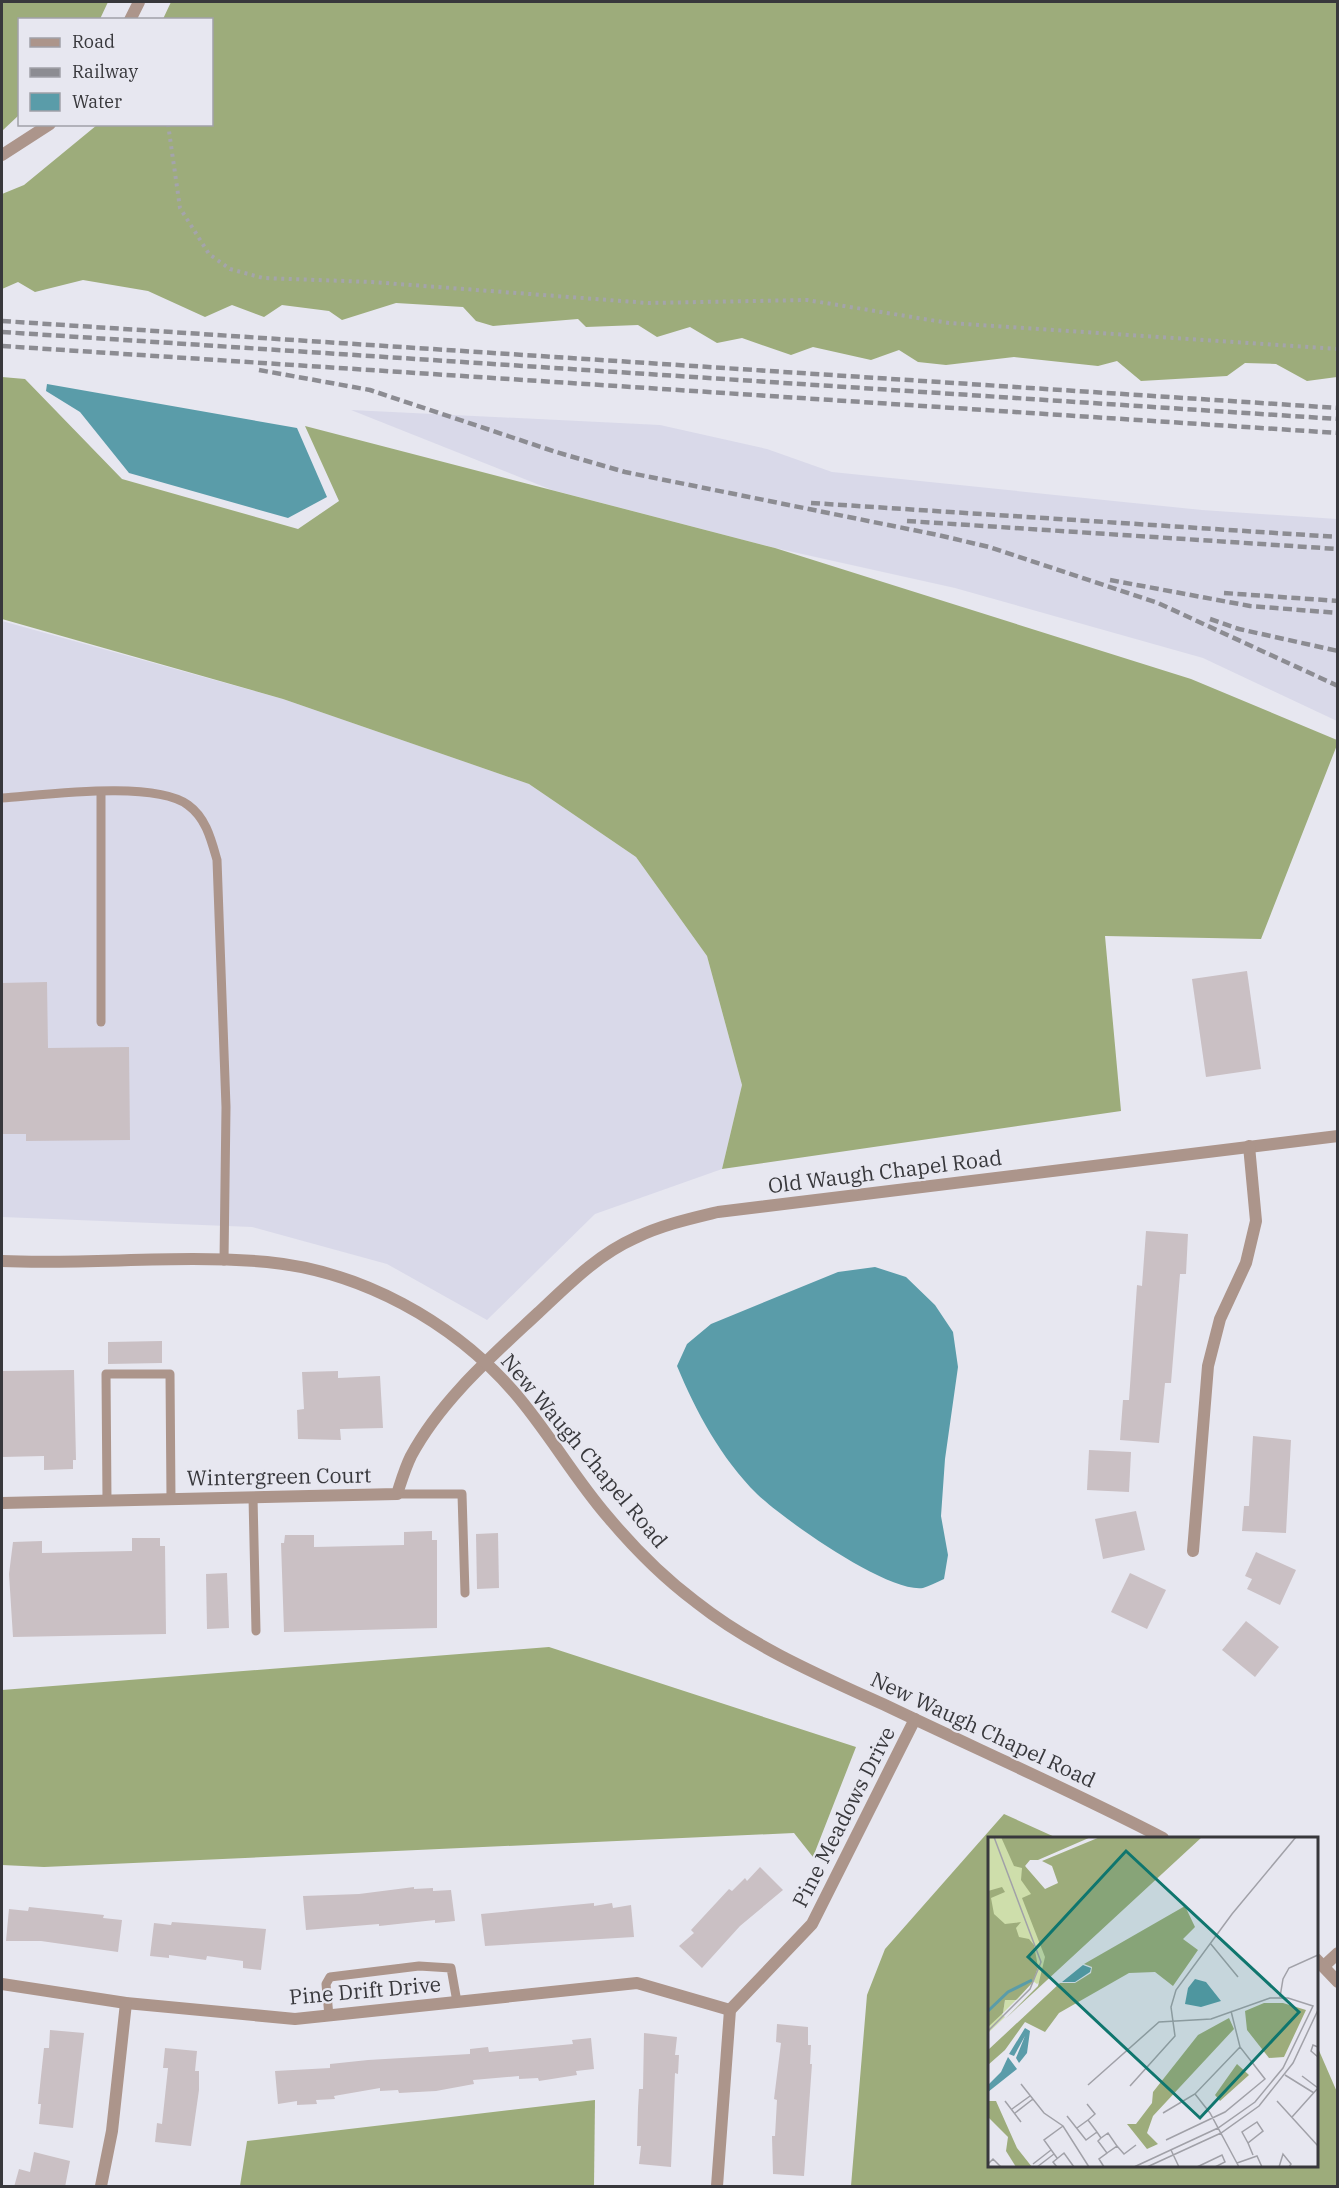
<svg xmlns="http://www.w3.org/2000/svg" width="1339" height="2188" font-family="'IBM Plex Serif',serif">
	<rect width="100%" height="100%" fill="#e7e7f0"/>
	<g fill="#d9d9e9">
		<path d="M351 410 660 425 767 449 832 472 1202 510 1337 519V721L1203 658 955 588 775 548 552 490Z"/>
		<path d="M2 621 283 699 529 784 636 857 707 956 742 1085 722 1169 595 1214 487 1320 387 1264 252 1227 2 1217Z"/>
	</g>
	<g fill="#9dac7b">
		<path d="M2 2H108L100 19 20 20 19 115 2 131Z"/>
		<path d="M171 2H1337V377L1307 381 1276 364 1245 363 1227 376 1141 381 1117 361 1098 366 1014 357 946 365 918 362 899 350 871 360 813 347 791 355 742 338 717 343 690 327 657 337 638 325 586 327 578 319 493 326 476 321 463 307 396 303 342 320 329 311 282 305 264 317 232 305 205 317 148 291 83 280 35 292 18 282 2 289V194L24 185 97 125 212 124V20L163 19Z"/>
		<path d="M2 377 25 379 122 479 298 529 339 501 305 426 775 548 1191 679 1337 740V745L1261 939 1105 936 1121 1111 722 1169 742 1085 707 956 636 857 529 784 283 699 2 619Z"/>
		<path d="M549 1647 856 1747 813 1857 794 1833 44 1867 2 1865V1690Z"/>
		<path d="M1004 1814 1057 1838H990V2166H1316L1317 2046 1337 2092V2186H851L867 1995 885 1949Z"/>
		<path d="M595 2100 594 2186H240L247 2141Z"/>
	</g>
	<g fill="#5a9ca9">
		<path d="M47 384 297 428 327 497 288 518 129 473 80 412 46 391Z"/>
		<path d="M875 1267 906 1277 935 1305 953 1332 958 1367 945 1459 941 1516 948 1555 944 1579C937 1582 929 1586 923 1588 887 1593 783 1519 757 1494 721 1458 696 1412 677 1366L687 1344 711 1324 838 1272Z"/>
	</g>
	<g fill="#cac0c4">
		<path d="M1247 971 1261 1069 1206 1077 1192 979Z"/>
		<path d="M47 982 48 1048 129 1047 130 1140 26 1141V1134H2V983Z"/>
		<path d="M1146 1231 1188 1234 1186 1274H1180L1171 1383H1165L1159 1443 1120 1440 1123 1400H1129L1137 1285 1142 1286Z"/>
		<path d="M162 1341V1363L108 1364V1342Z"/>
		<path d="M74 1370 76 1460H73V1469L44 1470V1456L2 1457V1371Z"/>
		<path d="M338 1371V1378L380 1376 383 1428 340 1429 341 1440 298 1439 297 1410 304 1409 302 1372Z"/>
		<path d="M1253 1436 1291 1440 1286 1533 1242 1531 1244 1506H1249Z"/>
		<path d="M1089 1450 1131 1452 1129 1492 1087 1490Z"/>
		<path d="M1136 1511 1145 1550 1103 1559 1095 1519Z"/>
		<path d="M432 1531V1540H437V1628L284 1632 281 1543H284L285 1535H314V1547L404 1545V1532Z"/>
		<path d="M498 1533 499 1588 477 1589 476 1534Z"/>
		<path d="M132 1538H160V1546H165L166 1634 13 1637 9 1574 13 1542 42 1541V1553L81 1552 132 1551Z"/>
		<path d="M1256 1552 1296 1570 1280 1605 1247 1589 1252 1579 1245 1576Z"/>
		<path d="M227 1573 229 1628 207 1629 206 1574Z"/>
		<path d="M1130 1573 1166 1590 1147 1629 1111 1612Z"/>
		<path d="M1246 1621 1279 1647 1255 1677 1222 1650Z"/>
		<path d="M760 1867 783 1890 740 1926 702 1968 679 1946 694 1933 691 1930 729 1889 732 1891 745 1878 747 1881Z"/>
		<path d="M414 1887V1889L433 1888V1891L451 1890 455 1921 435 1923V1920L379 1926V1924L306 1930 303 1896 359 1894Z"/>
		<path d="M594 1903V1906L612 1903 613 1908 631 1905 634 1937 485 1946 481 1914Z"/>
		<path d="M29 1907 104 1915 103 1918 122 1920 118 1952 41 1941H6L9 1909 28 1911Z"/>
		<path d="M172 1922 266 1929 261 1970 243 1968V1961L207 1956 206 1960 169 1955V1958L150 1956 154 1923 171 1925Z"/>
		<path d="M777 2024 808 2027V2045H811L810 2064H812L804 2176 773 2174 772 2136H775L777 2100 774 2099 781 2043 776 2042Z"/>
		<path d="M50 2030 84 2033 73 2128 39 2124 41 2104H38L44 2048H49Z"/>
		<path d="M644 2033 677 2037 675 2055H679L678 2074 675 2073 671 2167 639 2164 641 2146H637L638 2108 639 2089H643Z"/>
		<path d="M591 2038 594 2069 576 2071 577 2075 539 2081 538 2078 519 2079V2076L473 2080 474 2084 436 2091 399 2093 398 2090 380 2091V2088L334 2096 335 2099 316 2100 317 2104 297 2105V2101L278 2104 275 2071 330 2068V2064L368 2060 470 2054V2049L488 2047 489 2052 573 2044 572 2040Z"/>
		<path d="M165 2048 197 2051 195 2071H199V2090L191 2146 155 2142 157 2123 162 2124 168 2068H163Z"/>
		<path d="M34 2152 70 2161 65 2187H14L19 2169 30 2172Z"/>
	</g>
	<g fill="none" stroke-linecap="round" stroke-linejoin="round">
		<path stroke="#a4a4ab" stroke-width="4" stroke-dasharray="3 4.5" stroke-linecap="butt" d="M168 124 180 208 209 254 230 269 263 278 372 282 648 303 807 300 949 323 1338 349"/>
		<g stroke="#ac958b" stroke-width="9">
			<path d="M101 793V1022"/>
			<path d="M2 798C45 795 154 780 188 805 206 818 211 839 217 860L226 1107 224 1261"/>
			<path d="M397 1494H462L465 1593"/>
			<path d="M253 1497 256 1631"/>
			<path d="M107 1501 106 1374H170L171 1499"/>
			<path d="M329 2016 326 1984 330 1977 419 1966 451 1968 457 2002"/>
		</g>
		<g stroke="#ac958b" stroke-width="12">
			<path d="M130 20 139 2"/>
			<path d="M2 155 50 124"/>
			<path d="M2 1503 397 1494C401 1482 405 1468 411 1456 441 1400 492 1356 538 1313 568 1285 597 1255 635 1238 662 1225 689 1219 718 1212L1338 1136"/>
			<path d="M1193 1551 1208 1366 1220 1319 1246 1263 1256 1221 1249 1146"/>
			<path d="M1324 1966 1338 1953"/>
			<path d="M2 1984 126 2003 295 2019 637 1983 730 2010"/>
			<path d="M101 2186 112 2131 126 2003"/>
			<path d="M717 2186 730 2010 812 1924 915 1719"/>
		</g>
		<g stroke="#ac958b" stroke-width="12">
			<path d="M2 1261C90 1265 179 1254 267 1262 361 1271 452 1321 514 1392 548 1431 574 1478 608 1517 634 1548 664 1578 696 1602 753 1647 821 1676 887 1706 979 1750 1072 1791 1163 1838"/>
			<path d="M1316 1959 1338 1982"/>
		</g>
		<g stroke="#8c8c92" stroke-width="4.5" stroke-dasharray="9 4.5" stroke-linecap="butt">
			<path d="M2 321 1338 408"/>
			<path d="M2 332 1338 419"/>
			<path d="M2 346 1338 433"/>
			<path d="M259 370 370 390 556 452 625 472 938 535 989 547 1158 603 1338 686"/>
			<path d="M811 503 1338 537"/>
			<path d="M907 521 1338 549"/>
			<path d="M1110 580 1250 606 1338 613"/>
			<path d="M1224 593 1338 601"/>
			<path d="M1210 619 1239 629 1338 651"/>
		</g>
	</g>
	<g text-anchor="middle" stroke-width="4.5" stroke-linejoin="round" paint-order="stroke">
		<g font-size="21" fill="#38383c" stroke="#e7e7f0">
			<text transform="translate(885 1172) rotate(-7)" y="7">Old Waugh Chapel Road</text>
			<text transform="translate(584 1451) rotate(50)" y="7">New Waugh Chapel Road</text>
			<text transform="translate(279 1477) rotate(-1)" y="7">Wintergreen Court</text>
			<text transform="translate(983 1730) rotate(25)" y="7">New Waugh Chapel Road</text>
			<text transform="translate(844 1817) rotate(-63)" y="7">Pine Meadows Drive</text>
			<text transform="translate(365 1991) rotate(-5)" y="7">Pine Drift Drive</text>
		</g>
	</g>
	<g transform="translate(988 1837)">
		<rect width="330" height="330" fill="#e7e7f0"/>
		<path d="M0 0H24L80 123 49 147 45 144 29 163 23 156 28 163 15 176 17 163 8 171 17 180 0 196Z" fill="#cedeab"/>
		<path d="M13 0H103L50 23H42L37 29 57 52 70 46 64 29 54 24 112 0H214L17 182 50 149 57 120 34 61 43 57 33 43 34 31 26 29ZM14 50 17 55 3 61 6 77 17 87 33 85 28 91 31 100 41 102 46 108 50 130 45 145 28 163H17L15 176 0 190V54ZM197 69 207 90 195 102 210 113 185 149 167 135 141 136 71 176 57 195 37 185 17 213 0 228V213L72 146H87L103 136 104 130 96 127ZM276 166H295L318 173 296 220 281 221 259 193 257 174ZM241 181 246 192 165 279 159 296 170 307 159 312 139 287H148L164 266 165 255 210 198ZM249 227 261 238 232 264 227 258ZM0 264H8L29 311 44 330H28L18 314 20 300 0 280Z" fill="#9dac7b"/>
		<path d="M95 128 103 131 102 135 87 145H74ZM207 142 218 145 233 164 213 170 197 167 200 151ZM37 191 42 194 39 216 31 226 28 221 37 199 26 219 21 217ZM20 220 29 232 0 255V248L13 235Z" fill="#5a9ca9"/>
		<path fill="none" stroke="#5a9ca9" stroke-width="3" d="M0 174 20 155 44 143"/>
		<path fill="none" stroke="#a1a1a8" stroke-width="1.5" d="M222 106 250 140M292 160 295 142 301 131 330 118M0 194 42 152 53 125 6 0M330 210 325 208 323 214 330 220M297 238 326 256M314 239 330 251M33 247 56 276 75 289 101 330M100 248 171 185 223 182 282 161H300L325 169 295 231 267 265 230 291 146 330M142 249 187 199 183 170 188 153 244 77 308 0M207 257 222 276 251 330M17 264 33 285M289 264 330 309M99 267 107 277 100 283M24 272 42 259M27 276 45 262M175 276 207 257 252 210M79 279 98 303 109 295 113 301 110 304 119 316 111 322 116 330M304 280 330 251M89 291 100 283 109 295M113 301 120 296 129 309 119 316M178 303 237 275 277 242 252 210 243 174M260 306 254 295 269 285 275 294 260 306 265 318M129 309 136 317 148 308M183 313 191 330M69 321 56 303 75 289M249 326 269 319 274 330M0 327 5 322 13 330M45 327 63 313M49 330 66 317M69 330 65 325 76 316 86 330M159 330 233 296 271 269 305 226 330 173M209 330 234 318 237 325 227 330M291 330 295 317 303 327 301 330"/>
		<path fill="#0f766e" fill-opacity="0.15" stroke="#0f766e" stroke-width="3" d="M138 14 311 175 212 281 40 120Z"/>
		<rect width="330" height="330" fill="none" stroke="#38383c" stroke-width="3"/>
	</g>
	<rect width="1339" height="2188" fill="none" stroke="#38383c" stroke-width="6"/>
	<rect x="18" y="18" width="195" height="108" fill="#e7e7f0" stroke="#a1a1a8" stroke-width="1.5"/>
	<rect x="30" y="38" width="30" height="9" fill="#ac958b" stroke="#a1a1a8" stroke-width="1.5"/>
	<text x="72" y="48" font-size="18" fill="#38383c">Road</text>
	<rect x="30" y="68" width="30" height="9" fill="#8c8c92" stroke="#a1a1a8" stroke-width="1.5"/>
	<text x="72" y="78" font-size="18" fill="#38383c">Railway</text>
	<rect x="30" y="93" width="30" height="18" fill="#5a9ca9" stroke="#a1a1a8" stroke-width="1.5"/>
	<text x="72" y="108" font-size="18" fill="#38383c">Water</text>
</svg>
